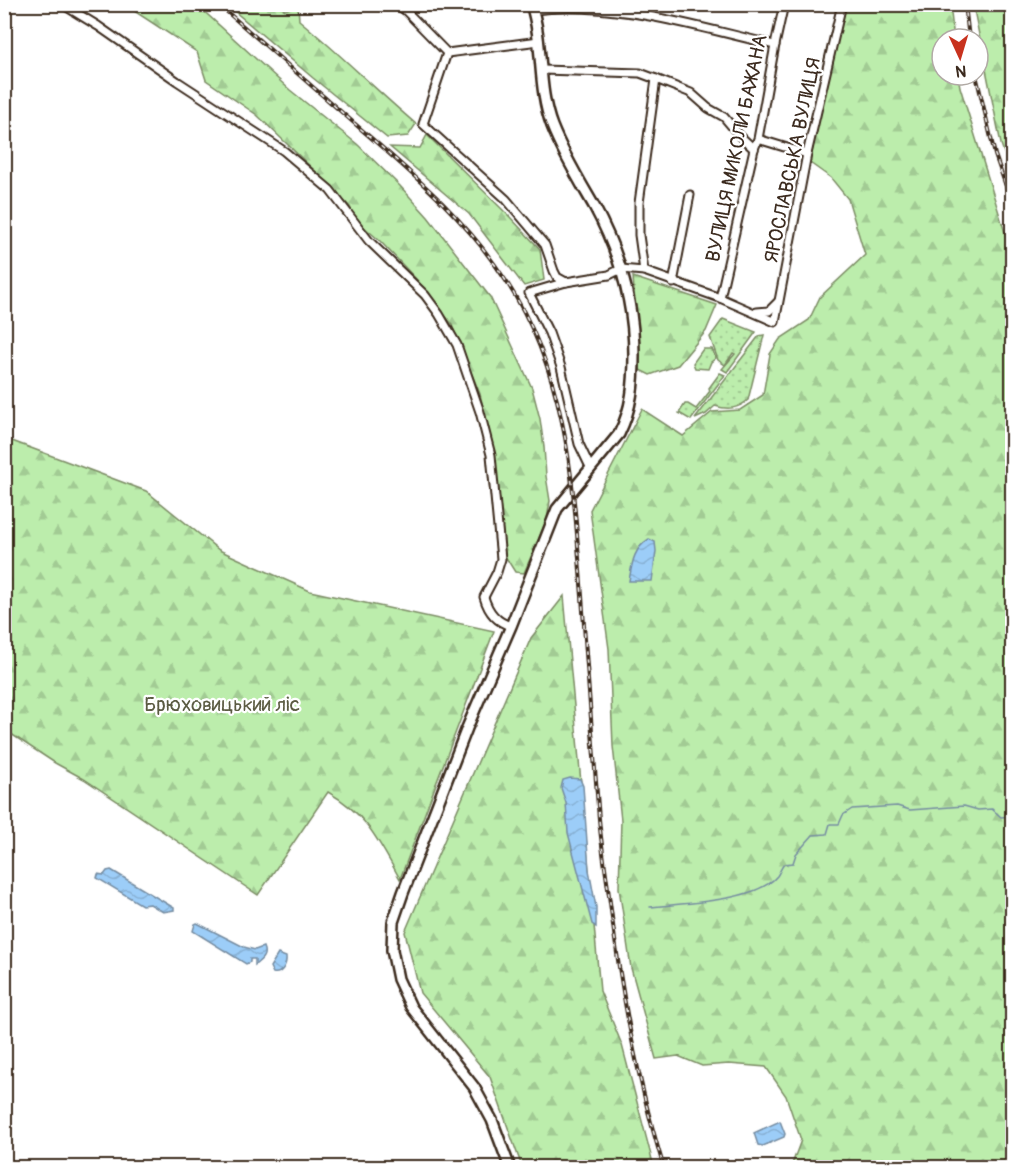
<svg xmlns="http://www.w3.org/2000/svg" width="1017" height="1172" font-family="Pangolin,sans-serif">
	<defs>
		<pattern id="grass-dots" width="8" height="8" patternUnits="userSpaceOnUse" patternTransform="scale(1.5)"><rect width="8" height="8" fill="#bcedac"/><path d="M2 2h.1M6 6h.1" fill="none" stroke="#a2cb94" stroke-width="1.8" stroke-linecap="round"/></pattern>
		<pattern id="forest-firs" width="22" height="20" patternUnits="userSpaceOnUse" patternTransform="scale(1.5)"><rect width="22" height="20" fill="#bcedac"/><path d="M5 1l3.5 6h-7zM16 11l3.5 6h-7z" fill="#a2cb94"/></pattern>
		<pattern id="water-waves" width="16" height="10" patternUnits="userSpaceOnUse" patternTransform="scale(1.5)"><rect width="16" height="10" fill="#9ccdf8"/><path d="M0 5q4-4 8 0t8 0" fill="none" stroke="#87b0d4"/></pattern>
	</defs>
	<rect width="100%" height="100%" fill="#fff"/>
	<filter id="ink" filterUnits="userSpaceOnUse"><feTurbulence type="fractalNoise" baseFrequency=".0167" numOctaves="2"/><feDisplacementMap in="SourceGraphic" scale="12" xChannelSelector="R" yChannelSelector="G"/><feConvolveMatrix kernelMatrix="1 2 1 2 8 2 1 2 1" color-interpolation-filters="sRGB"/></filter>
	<g filter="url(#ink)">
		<g fill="url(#grass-dots)" stroke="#7c8c65" stroke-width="1.5">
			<path d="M723 319 756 332 727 372 722 369 735 354 733 353 725 365 718 360 710 337Z"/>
			<path d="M764 335 748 400C738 409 728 410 715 406L706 414 695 419 759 336Z"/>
			<path d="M703 349H712L716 358 711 362 708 369 695 368 693 363Z"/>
			<path d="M720 373 725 375 691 420 679 413 685 404H688L696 409 710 391 709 388Z"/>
		</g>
		<g fill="url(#forest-firs)" stroke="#7c8c65" stroke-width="1.5">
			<path d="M125 5H197L290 90 357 144 400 186 428 217 490 297 532 388 540 419 544 447 546 476 550 501 547 519 524 573 515 572 505 556 496 464 480 394 451 323 417 280 380 241 355 219 350 207 315 171 257 115 206 80 197 52Z"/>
			<path d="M227 5H277L285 10 298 5 299 20C339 53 376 90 416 124L408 136 387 138 313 78Z"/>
			<path d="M844 5H950L954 39H942V75H958L960 87 1012 255V1167H791L801 1140 786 1096 766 1067 729 1064 702 1066 678 1056 656 1059 631 968 619 888 621 820 613 746 609 649 590 510 642 409 683 436 712 412 740 410 763 395 770 354 780 339 809 320 820 297 865 255 848 199 831 178 810 163 824 88Z"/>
			<path d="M973 5H1012V176L1001 144Z"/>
			<path d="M427 135 509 216 540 249 544 280 524 286 469 214 390 147 420 148Z"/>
			<path d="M633 277 717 305 706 331 678 365 650 375 640 370Z"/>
			<path d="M4 438 146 491 219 550 310 591 494 631 400 879C379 842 367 814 328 792L258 895 84 779 55 763 5 730Z"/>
			<path d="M564 596 600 991 622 1045 654 1167H522L490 1077 420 993 405 932 531 638Z"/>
		</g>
		<g fill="url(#water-waves)" stroke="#758ca1" stroke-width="1.5">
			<path d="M649 539 655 542 656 551 652 581H629C632 564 633 549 649 539Z"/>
			<path d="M570 778 580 779 583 786 589 870 596 907V927L592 924 568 833 566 803 561 788 563 780Z"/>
			<path d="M111 870 174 908V910L163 912 150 904 142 905 97 878 98 874 104 875 107 871Z"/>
			<path d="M197 923 244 947 255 950 263 947C267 956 261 960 255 965V959H250V962L246 964 193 931 195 924Z"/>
			<path d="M278 954 286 957C287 965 281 975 273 973L270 967Z"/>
			<path d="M780 1121 785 1134 784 1137 763 1146 758 1145 754 1133Z"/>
		</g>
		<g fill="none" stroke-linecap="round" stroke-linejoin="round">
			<path stroke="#758ca1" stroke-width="1.5" d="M650 907C682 903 756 902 777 876 779 873 781 868 784 864L793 863 796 854 813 835 827 834 830 824H839L843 815 852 809 897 806 910 810 964 806 978 810 992 809 1001 817 1012 816"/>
			<defs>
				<g id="minor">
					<path d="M62 4 98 26 177 81 284 151 330 190 369 241 425 295 439 314 457 345 480 412 491 455 501 559 497 572 484 597C488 611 496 622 511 626"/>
					<path d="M396 4 406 11 447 53 539 41"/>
					<path d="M533 10C614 0 696 27 775 45"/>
					<path d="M447 53 423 124 506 199 545 245 554 271 557 277 566 282"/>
					<path d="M542 70 640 73 656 79 691 93 708 108 724 117 740 136 754 149"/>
					<path d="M758 139 807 154"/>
					<path d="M644 271 639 235V203L656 79"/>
					<path d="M673 283 690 195"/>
					<path d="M720 298 754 149 758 139 775 45 784 4"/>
					<path d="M757 312 769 311 778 302"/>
					<path d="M591 469 579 444 561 367 549 333 529 293 566 282 609 275 621 269 644 271 720 298 775 322 807 154 842 4"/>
				</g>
				<path id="secondary" d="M510 1168 492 1120 474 1087 411 1007 398 979 392 950 393 922 403 893 467 728 511 626 557 509 619 434C632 408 634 384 634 355 634 302 619 252 594 206 579 180 563 154 552 126 537 87 544 44 531 4"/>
			</defs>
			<use href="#minor" stroke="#3b2a1e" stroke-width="11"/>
			<use href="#secondary" stroke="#3b2a1e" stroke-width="14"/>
			<use href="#minor" stroke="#fff" stroke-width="7"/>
			<use href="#secondary" stroke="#fff" stroke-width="9"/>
			<defs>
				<g id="rail">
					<path d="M218 4C266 46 314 88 362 130 416 177 467 220 506 281 569 378 573 485 582 596 587 671 593 745 599 819 602 850 607 880 611 910 622 997 638 1084 664 1168"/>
					<path d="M965 4 969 39"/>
					<path d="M976 75 995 155 1012 203"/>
				</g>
			</defs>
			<use href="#rail" stroke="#3b2a1e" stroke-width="4"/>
			<use href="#rail" stroke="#fff" stroke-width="1.5" stroke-dasharray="4.5" stroke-linecap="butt"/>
		</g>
	</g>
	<g text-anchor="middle" stroke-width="4.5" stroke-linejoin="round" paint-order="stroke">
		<g font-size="20" fill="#3b2a1e" stroke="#fff">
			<text transform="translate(736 148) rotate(-78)" y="7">ВУЛИЦЯ МИКОЛИ БАЖАНА</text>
			<text transform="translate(792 160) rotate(-78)" y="7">ЯРОСЛАВСЬКА ВУЛИЦЯ</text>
		</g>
		<g font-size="20" fill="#5b5b42" stroke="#fff">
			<text x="222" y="711">Брюховицький ліс</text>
		</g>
	</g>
	<rect width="1017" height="1172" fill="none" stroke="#fff" stroke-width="24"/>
	<rect x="12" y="12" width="993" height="1148" fill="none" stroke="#3b2a1e" stroke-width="2" filter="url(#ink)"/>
	<g transform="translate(960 57) rotate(176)"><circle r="28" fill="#ffffff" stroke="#b1aaa5" stroke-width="1.5"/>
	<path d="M0-4.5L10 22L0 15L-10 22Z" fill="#c8321e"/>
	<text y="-9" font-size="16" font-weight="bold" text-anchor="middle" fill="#3b2a1e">N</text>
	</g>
</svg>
